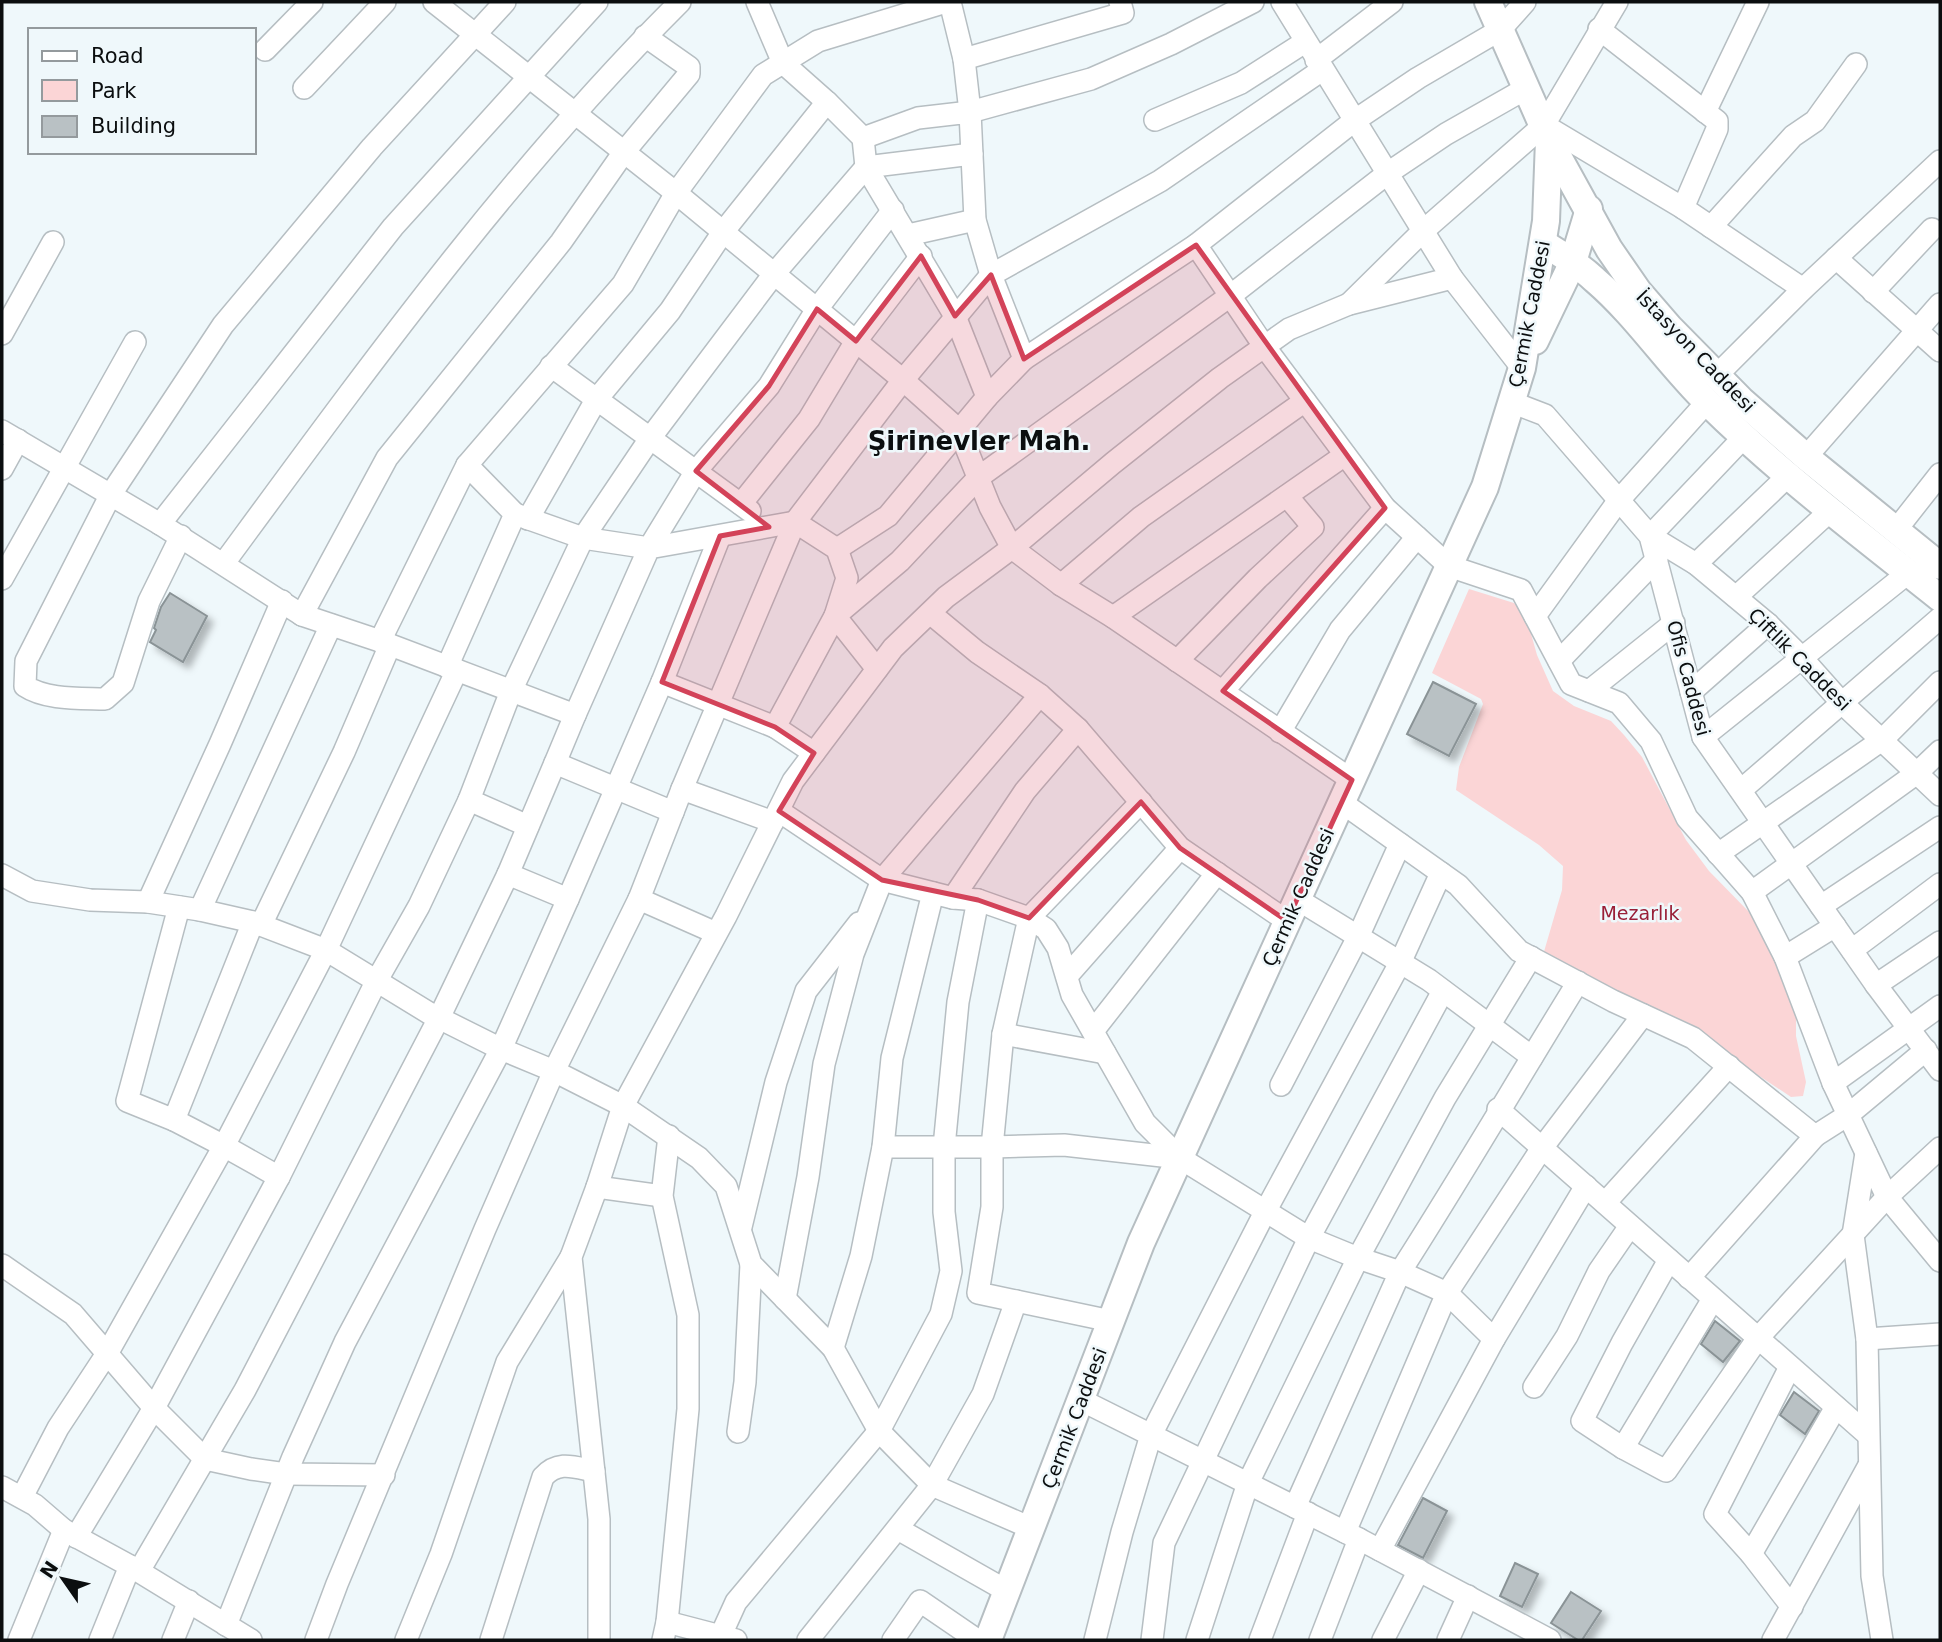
<svg xmlns="http://www.w3.org/2000/svg" width="1942" height="1642" font-family="'DejaVu Sans',sans-serif">
	<defs>
		<filter id="shadow"><feDropShadow dx="6" dy="6" stdDeviation="3.5" flood-color="#0004"/></filter>
	</defs>
	<rect width="100%" height="100%" fill="#eff8fb"/>
	<path fill="#fbd5d6" d="M1469 589 1514 603 1526 616 1537 655 1553 691 1574 706 1611 721 1624 735 1642 757 1686 840 1709 871 1753 916 1796 1005V1036L1806 1082 1803 1096 1791 1097 1692 1031 1543 955 1562 890 1563 866 1539 845 1456 790 1459 767 1483 704 1481 699 1432 673Z"/>
	<g fill="#b9c1c4" stroke="#8a9396" stroke-width="2" filter="url(#shadow)">
		<path d="M170 593 207 616 183 662 150 642 156 630 154 628 161 607Z"/>
		<path d="M1433 682 1476 704 1449 756 1407 734Z"/>
		<path d="M1715 1321 1740 1341 1723 1362 1701 1344Z"/>
		<path d="M1794 1392 1819 1411 1805 1434 1780 1415Z"/>
		<path d="M1423 1498 1447 1511 1423 1558 1398 1545Z"/>
		<path d="M1515 1563 1538 1574 1522 1607 1500 1596Z"/>
		<path d="M1571 1592 1601 1611 1582 1640H1578L1551 1623Z"/>
	</g>
	<g fill="none" stroke-linecap="round" stroke-linejoin="round">
		<defs>
			<g id="minor">
				<path d="M434 2 676 193 903 380 959 430 990 507 1012 548 1061 585 1113 617 1352 780"/>
				<path d="M757 2 783 63 827 102 863 138 866 167 955 316 987 397 888 516 837 549"/>
				<path d="M950 2 964 59 970 112 1091 79 1171 44 1253 2"/>
				<path d="M1282 2 1452 278 1522 368"/>
				<path d="M1599 29 1717 121V129L1683 208"/>
				<path d="M265 50 312 2"/>
				<path d="M964 59 1123 13 1120 2"/>
				<path d="M1316 60 1392 2"/>
				<path d="M304 88 385 2"/>
				<path d="M1705 112 1758 2"/>
				<path d="M1155 120 1241 83 1305 42"/>
				<path d="M1544 125 1683 208 1803 289"/>
				<path d="M863 138 918 118 970 112 975 220 991 275 1160 181 1322 70"/>
				<path d="M1711 227 1793 136 1815 121 1856 64"/>
				<path d="M908 235 975 220"/>
				<path d="M1196 245 1264 346 1385 508 1449 566 1521 590 1571 684 1619 703 1651 741 1687 818 1752 892 1785 957 1833 1083 1887 1197 1940 1261"/>
				<path d="M1836 258 1940 351"/>
				<path d="M1873 292 1932 229"/>
				<path d="M1349 304 1423 231 1544 125 1617 2"/>
				<path d="M2 334 53 242"/>
				<path d="M1024 359 1196 245 1354 121 1418 78 1500 30 1525 2"/>
				<path d="M551 366 750 511"/>
				<path d="M1716 376 1803 289 1940 161"/>
				<path d="M1511 402 1545 415 1650 536 1703 737 1876 985 1940 1070"/>
				<path d="M2 431 160 524 302 615 380 641 575 715 649 548 795 522 837 549 847 578 835 616 877 669"/>
				<path d="M1744 437 1650 536 1696 564 1768 624 1801 657 1841 702 1940 795"/>
				<path d="M1806 457 1940 304"/>
				<path d="M2 469 18 440"/>
				<path d="M741 504 809 419 856 341 921 256"/>
				<path d="M515 514 583 538 649 548 696 471 769 386 817 309 893 210"/>
				<path d="M528 519 596 400 670 311 723 232 827 102"/>
				<path d="M160 524 393 227 597 2"/>
				<path d="M1896 530 1940 474"/>
				<path d="M181 536 149 601 123 683 105 699C80 698 46 700 25 686L26 661 111 494 223 325 372 147 505 2"/>
				<path d="M720 536 662 682 775 727"/>
				<path d="M224 563C366 370 509 172 680 2"/>
				<path d="M1696 564 1789 475"/>
				<path d="M2 579 135 342"/>
				<path d="M1061 585 1141 517 1305 401"/>
				<path d="M1736 597 1830 511"/>
				<path d="M302 615 387 458 561 242 624 152 689 74V67L645 36"/>
				<path d="M1535 616 1619 500 1707 402"/>
				<path d="M1113 617 1345 455"/>
				<path d="M380 641 467 465 623 284 676 193 763 75 818 41 946 2"/>
				<path d="M1177 661 1258 578 1313 527 1287 496"/>
				<path d="M1559 661 1657 559"/>
				<path d="M447 667 515 514 467 465"/>
				<path d="M1223 691 1385 508"/>
				<path d="M1589 691 1674 623"/>
				<path d="M1691 692 1768 624"/>
				<path d="M1078 729 1180 848 1287 921"/>
				<path d="M1280 732 1340 630 1417 537"/>
				<path d="M1703 737 1908 573"/>
				<path d="M814 753 775 727 835 616 900 561 979 477 1230 296 1388 173 1446 134 1527 88"/>
				<path d="M555 763 575 715"/>
				<path d="M682 789 795 522 903 380 991 275 1024 359 987 397"/>
				<path d="M1741 790 1940 618"/>
				<path d="M469 800 528 826"/>
				<path d="M1141 802 1029 918 1003 1034 992 1147 1064 1145 1180 1158"/>
				<path d="M1341 802 1458 885 1519 951 1613 1001 1693 1038 1815 1136 1848 1115 1926 1050"/>
				<path d="M779 811 882 880 953 898 978 900 1029 918 1046 929 1058 948 1072 995 1145 1123 1180 1158 1309 1238 1358 1258 1400 1272 1295 1507"/>
				<path d="M1718 854 1882 740 1940 682"/>
				<path d="M2 875 32 891 90 900 148 902 200 910 253 922 326 950 429 1013 501 1049 554 1071 623 1106 699 1158 726 1186 751 1264 833 1348 879 1431 932 1485 1031 1528"/>
				<path d="M1752 892 1917 773 1940 751"/>
				<path d="M953 898 1025 791 1078 729 1040 695"/>
				<path d="M568 899 508 874 555 763 673 812"/>
				<path d="M639 899 682 789 773 822"/>
				<path d="M1297 899 1429 980 1532 1057"/>
				<path d="M148 902 220 744 282 601"/>
				<path d="M1821 906 1940 827"/>
				<path d="M200 910 331 625"/>
				<path d="M261 925 344 752 390 645"/>
				<path d="M1852 950 1940 884"/>
				<path d="M1785 957 1835 926"/>
				<path d="M1067 976 1180 848"/>
				<path d="M1876 985 1940 942"/>
				<path d="M1093 1031 1217 873"/>
				<path d="M1003 1034 1105 1053"/>
				<path d="M1833 1083 1940 1006"/>
				<path d="M1281 1085 1358 937 1400 844"/>
				<path d="M1498 1109 1867 1434"/>
				<path d="M174 1120 127 1101 179 907"/>
				<path d="M883 1147H992V1207L978 1293 1111 1321"/>
				<path d="M1866 1153 1853 1235 1867 1339 1940 1334"/>
				<path d="M279 1177 224 1146 326 950 457 670"/>
				<path d="M597 1187 662 1196"/>
				<path d="M1605 1203 1729 1066"/>
				<path d="M741 1227 776 1082 806 991 859 923"/>
				<path d="M1669 1260 1622 1343 1582 1421 1623 1448 1666 1471 1758 1338 1887 1197 1940 1148"/>
				<path d="M2 1265 73 1314 154 1408 205 1459 251 1469 286 1474 384 1475"/>
				<path d="M1689 1278 1815 1136"/>
				<path d="M785 1299 808 1177 824 1064 853 954 882 880 1040 695 977 652 930 613"/>
				<path d="M1494 1339 1447 1293 1400 1272C1461 1177 1518 1079 1578 982"/>
				<path d="M1867 1339 1872 1576 1882 1640"/>
				<path d="M833 1348 861 1256 883 1147 892 1058 933 893"/>
				<path d="M1790 1367 1715 1514 1751 1554 1792 1607"/>
				<path d="M1534 1387 1567 1336 1599 1271 1630 1226"/>
				<path d="M1081 1400 1359 1539 1550 1640"/>
				<path d="M738 1432 745 1382 751 1264"/>
				<path d="M1623 1448 1713 1299"/>
				<path d="M2 1487 35 1505 64 1530"/>
				<path d="M22 1497 58 1428 108 1352 224 1146 174 1120 253 922"/>
				<path d="M898 1529 1007 1591"/>
				<path d="M1345 1532 1447 1293 1542 1148 1643 1015"/>
				<path d="M76 1537 154 1408 279 1177 377 980 419 906 469 800 511 691 583 538 651 437 774 274 866 167 972 154"/>
				<path d="M1380 1550 1494 1339 1586 1186"/>
				<path d="M1751 1554 1836 1407"/>
				<path d="M139 1571 245 1390 439 1018 508 874"/>
				<path d="M667 1622 736 1640"/>
				<path d="M226 1625 293 1457 345 1342 501 1049 568 899 662 682"/>
				<path d="M19 1640 64 1530 130 1566 251 1640"/>
				<path d="M100 1640 130 1566"/>
				<path d="M173 1640 189 1601"/>
				<path d="M316 1640 337 1584 485 1229 554 1071 639 899 716 933"/>
				<path d="M406 1640 441 1554 507 1362 571 1257"/>
				<path d="M491 1640 543 1477C558 1460 574 1467 594 1471"/>
				<path d="M599 1640V1519L571 1257 597 1187 623 1106 726 916 793 781 893 648 946 597 1012 548 1113 463 1220 378 1289 329 1349 304 1452 278"/>
				<path d="M663 1640 667 1622 688 1409V1315L662 1196 669 1136"/>
				<path d="M721 1640V1635L736 1602 879 1431 941 1314 951 1271 944 1212V1147L958 1002 978 900"/>
				<path d="M808 1640 932 1485 983 1394 1016 1301"/>
				<path d="M893 1640 920 1601 977 1640"/>
				<path d="M1095 1640 1122 1532 1151 1435 1265 1212 1400 963 1441 873"/>
				<path d="M1152 1640 1164 1543 1309 1238 1443 991"/>
				<path d="M1197 1640 1248 1483 1358 1258 1445 1098 1531 957"/>
				<path d="M1260 1640 1308 1513"/>
				<path d="M1320 1640 1359 1539"/>
				<path d="M1383 1640 1419 1570"/>
				<path d="M1448 1640 1468 1596"/>
				<path d="M1773 1640 1868 1467"/>
			</g>
			<g id="major">
				<path d="M1488 2 1549 140 1609 249 1638 291 1670 328 1741 400 1806 457 1940 566"/>
				<path d="M1543 243C1561 254 1579 265 1595 280 1637 316 1668 364 1707 402 1780 474 1861 535 1940 598"/>
				<path d="M1535 341 1573 262 1589 209"/>
				<path d="M988 1640 1141 1243 1485 487 1522 368 1546 221 1549 140"/>
			</g>
		</defs>
		<use href="#minor" stroke="#b6bec2" stroke-width="24"/>
		<use href="#major" stroke="#b6bec2" stroke-width="30"/>
		<use href="#minor" stroke="#fff" stroke-width="21"/>
		<use href="#major" stroke="#fff" stroke-width="26"/>
	</g>
	<path fill="#d34359" fill-opacity="0.2" stroke="#d34359" stroke-width="5" stroke-linejoin="round" d="M1196 245 1385 508 1223 691 1352 780 1287 921 1180 848 1141 802 1029 918 978 900 882 880 779 811 814 753 775 727 662 682 720 536 769 527 696 471 769 386 817 309 856 341 921 256 955 316 991 275 1024 359Z"/>
	<g text-anchor="middle" stroke-width="5" stroke-linejoin="round" paint-order="stroke">
		<g font-size="19" fill="#0b0e0f" stroke="#eff8fb">
			<text transform="translate(1529 314) rotate(-79)" y="7">Çermik Caddesi</text>
			<text transform="translate(1696 351) rotate(46)" y="7">İstasyon Caddesi</text>
			<text transform="translate(1800 659) rotate(45)" y="7">Çiftlik Caddesi</text>
			<text transform="translate(1689 678) rotate(75)" y="7">Ofis Caddesi</text>
			<text transform="translate(1298 897) rotate(-66)" y="7">Çermik Caddesi</text>
			<text transform="translate(1074 1418) rotate(-69)" y="7">Çermik Caddesi</text>
		</g>
		<g font-size="19" fill="#991f37" stroke="#eff8fb">
			<text x="1640" y="920">Mezarlık</text>
		</g>
		<g font-size="26" font-weight="bold" fill="#0b0e0f" stroke="#eff8fb">
			<text x="979" y="450">Şirinevler Mah.</text>
		</g>
	</g>
	<rect width="1942" height="1642" fill="none" stroke="#0b0e0f" stroke-width="7"/>
	<rect x="28" y="28" width="228" height="126" fill="#eff8fb" stroke="#949a9d" stroke-width="2"/>
	<rect x="42" y="51" width="35" height="10" fill="#ffffff" stroke="#949a9d" stroke-width="2"/>
	<text x="91" y="63" font-size="21" fill="#0b0e0f">Road</text>
	<rect x="42" y="80" width="35" height="21" fill="#fbd5d6" stroke="#949a9d" stroke-width="2"/>
	<text x="91" y="98" font-size="21" fill="#0b0e0f">Park</text>
	<rect x="42" y="116" width="35" height="21" fill="#b9c1c4" stroke="#949a9d" stroke-width="2"/>
	<text x="91" y="133" font-size="21" fill="#0b0e0f">Building</text>
	<g transform="translate(63 1579) rotate(304)" stroke="#eff8fb" stroke-width="5" paint-order="stroke">
	<path d="M0-5L12 26L0 18L-12 26Z" fill="#0b0e0f"/>
	<text y="-10" font-size="19" font-weight="bold" text-anchor="middle" fill="#0b0e0f">N</text>
	</g>
</svg>
